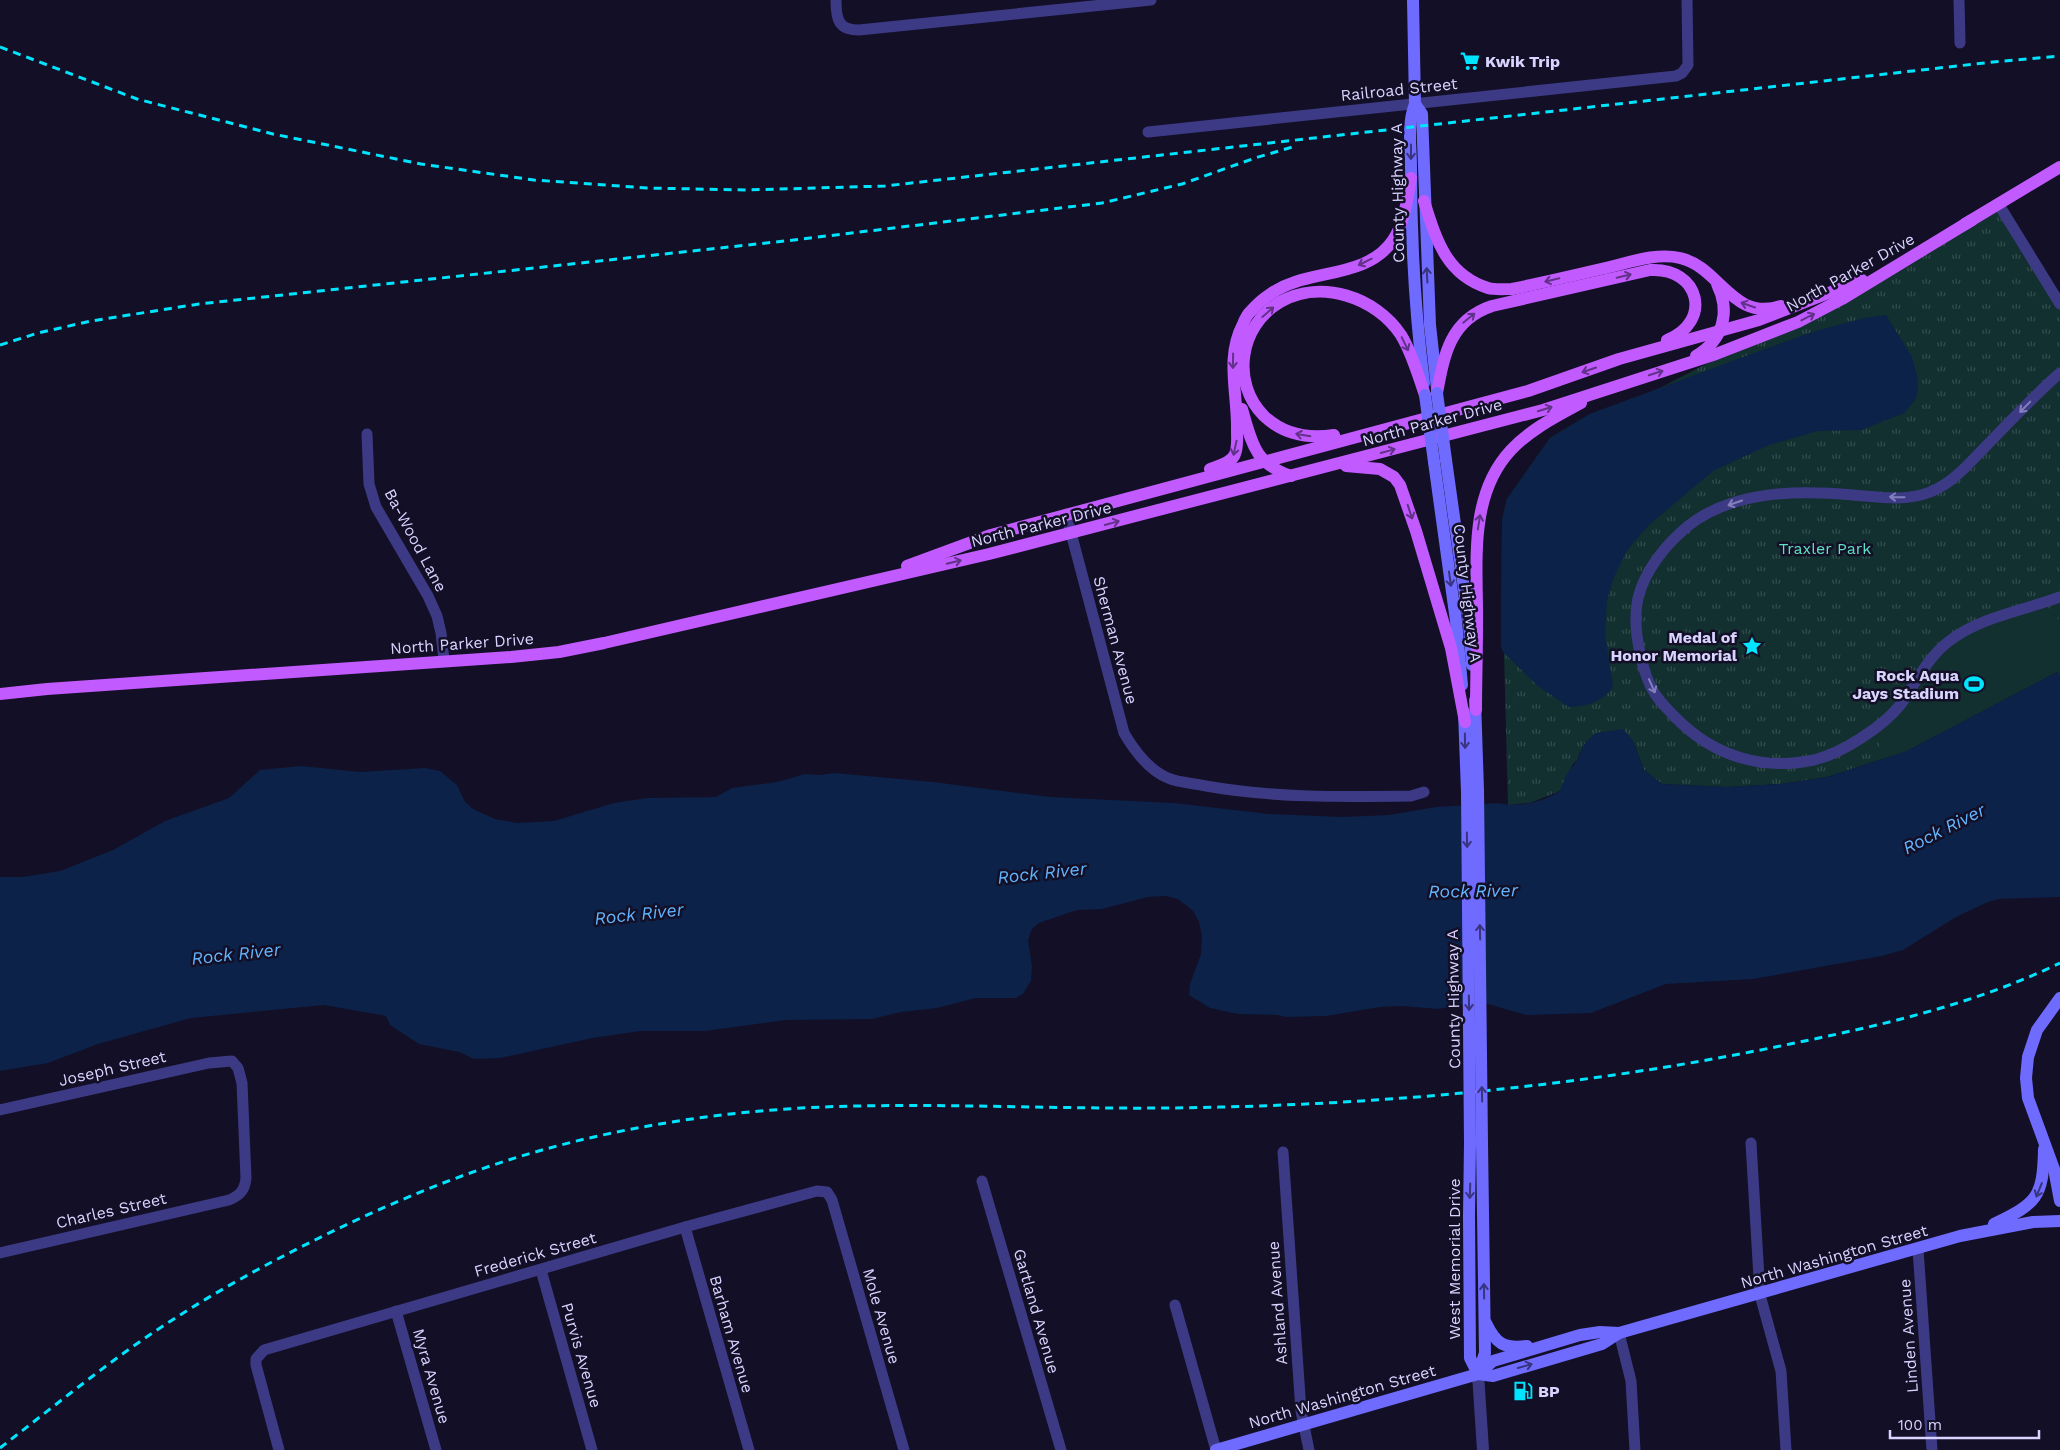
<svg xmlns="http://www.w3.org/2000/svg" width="2060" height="1450" font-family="'Work Sans',sans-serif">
	<defs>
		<pattern id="grass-tufts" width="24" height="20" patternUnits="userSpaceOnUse" patternTransform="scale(1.25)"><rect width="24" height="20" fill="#12302f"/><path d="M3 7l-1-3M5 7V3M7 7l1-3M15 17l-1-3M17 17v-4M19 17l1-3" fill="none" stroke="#344d4e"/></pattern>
	</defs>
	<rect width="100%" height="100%" fill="#130f26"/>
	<path fill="url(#grass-tufts)" d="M1999 205 2060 304V677L2057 672 1907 751 1827 777 1781 784 1727 787 1662 784 1644 770 1633 741 1580 752 1578 759 1573 764 1560 791 1530 803 1508 805 1504 653 1501 647 1502 520 1507 499 1550 438 1590 414 1658 389 1752 340 1798 322Z"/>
	<path fill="#12302f" d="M2044 603 2060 621V677L2057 672 1907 751 1886 758 1872 729 1951 639Z"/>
	<g fill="#0c2248">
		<path d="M1886 315 1912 357 1917 375 1918 386 1916 399 1904 413 1861 430 1818 431 1769 445 1713 471 1649 525 1628 549 1614 577 1607 600 1605 635 1613 686C1605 701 1585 707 1569 707L1538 686 1504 653 1501 647 1502 520 1507 499 1550 438 1590 414 1743 357 1815 331 1864 318Z"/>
		<path d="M2057 672 2060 677V897L1999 899 1988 902 1956 917 1903 950 1882 956 1753 979 1666 984 1591 1013 1526 1015 1481 1002 1438 1009 1402 1006 1380 1007 1326 1016 1286 1017 1278 1015 1238 1014 1210 1008 1189 995 1190 984 1201 954 1202 936 1199 922 1193 911 1178 899 1166 896 1148 897 1102 909 1077 910 1039 923 1032 929 1028 940 1032 966 1031 981 1023 994 1016 998H976L937 1008 901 1012 872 1019 785 1020 705 1031H640L593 1038 500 1058 474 1059 459 1052 419 1044 390 1025 386 1016 324 1005 191 1018 98 1044 48 1063 0 1071V877H23L60 871 113 850 165 821 229 798 260 770 280 768 302 766 360 772 425 768 440 771 457 785 465 802 473 809 495 819 517 823 554 821 614 803 647 798 716 797 732 788 777 782 805 774 820 775 834 773 933 782 1050 797 1174 803 1269 814 1342 817 1389 815 1436 807 1498 803C1518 808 1543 802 1560 791L1566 775 1578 759 1583 746 1587 741 1596 733 1623 729 1633 741 1644 770 1662 784 1727 787 1781 784 1827 777 1907 751Z"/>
	</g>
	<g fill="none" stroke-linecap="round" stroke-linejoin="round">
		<g stroke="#3d3a85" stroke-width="11">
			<path d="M836 0C836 19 838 30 859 30L1151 0"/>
			<path d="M1959 0 1960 43"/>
			<path d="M1148 132 1676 76 1682 73 1688 65 1687 0"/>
			<path d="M1999 205 2060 304"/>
			<path d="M2060 373C2035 395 2012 419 1989 443 1971 461 1954 483 1930 492 1906 502 1878 497 1853 495 1799 490 1733 490 1688 526 1666 544 1645 570 1638 598 1634 616 1636 635 1640 653 1643 667 1647 682 1655 694 1661 703 1670 712 1677 719 1714 756 1762 771 1814 760 1842 753 1883 727 1901 704 1916 683 1927 658 1948 642 1980 617 2022 611 2060 597"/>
			<path d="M367 434 369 484 376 507 428 596 437 616 441 633 444 660"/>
			<path d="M1066 514 1124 733C1134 750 1148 770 1168 778 1179 783 1194 783 1206 786 1273 798 1342 797 1411 796L1424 792"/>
			<path d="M0 1110 209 1063 232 1061 238 1068 242 1083 246 1178C245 1189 241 1195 229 1200L0 1253"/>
			<path d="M1751 1143 1760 1295 1781 1371 1786 1450"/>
			<path d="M1283 1152 1301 1411 1309 1450"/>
			<path d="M982 1181 1061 1450"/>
			<path d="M685 1227 749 1450"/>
			<path d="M1918 1249 1932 1450"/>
			<path d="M541 1270 592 1450"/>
			<path d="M1175 1305 1216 1450"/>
			<path d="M396 1311 436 1450"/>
			<path d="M1619 1333 1631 1381 1635 1450"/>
			<path d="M279 1450 256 1365V1359L264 1350 685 1227 817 1191 827 1192 832 1200 904 1450"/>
		</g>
		<path stroke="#3d3a85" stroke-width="12" d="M1478 1374 1483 1450"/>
		<g stroke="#6f6bff" stroke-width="12">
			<path d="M1413 0 1415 104C1407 124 1411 147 1411 168 1411 240 1415 312 1424 383"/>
			<path d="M1415 104 1422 114 1430 325 1437 389"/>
			<path d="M1446 460 1469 624 1472 665"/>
			<path d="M1434 462 1456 621 1462 685"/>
			<path d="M1475 700 1478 790"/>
			<path d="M1464 712 1467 792"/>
			<path d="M2060 998 2037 1030 2028 1057 2026 1078 2028 1098 2054 1169 2060 1201"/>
			<path d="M1470 1143 1469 1216 1470 1358 1478 1374"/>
			<path d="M1994 1224C2037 1203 2043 1198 2044 1149"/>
			<path d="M1486 1323C1496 1344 1504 1349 1527 1346"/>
			<path d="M1478 1374 1493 1376 1602 1344 1619 1333 1960 1236 2033 1222 2060 1221"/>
			<path d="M1478 1374 1485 1353 1482 1143"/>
			<path d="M1216 1450 1478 1374 1493 1361 1580 1335 1600 1332 1619 1333"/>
		</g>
		<g stroke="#c25bff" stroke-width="12">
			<path d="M1424 201C1436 239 1446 275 1488 288 1495 290 1504 289 1512 289 1541 283 1571 276 1601 269 1625 264 1655 252 1680 258 1720 267 1732 322 1781 306"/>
			<path d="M1965 224 2060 167"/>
			<path d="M1696 356C1723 340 1731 312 1717 284"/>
			<path d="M1437 393C1444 355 1450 320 1492 306L1650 270C1700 267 1713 322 1667 340"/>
			<path d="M1242 409C1252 443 1254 463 1291 476"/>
			<path d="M1334 435C1308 439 1284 435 1264 416 1231 383 1239 326 1280 302 1321 279 1376 297 1401 335 1412 353 1418 375 1425 395"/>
			<path d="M1346 466 1380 469 1394 477 1400 485 1416 531 1451 648 1465 722"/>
			<path d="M1210 469C1218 466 1232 463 1235 454 1238 447 1237 438 1237 431 1238 394 1225 358 1243 324 1245 319 1247 314 1251 311 1262 298 1279 287 1295 282 1328 271 1372 272 1393 240 1405 222 1407 199 1411 178"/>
			<path d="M907 566 991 535 1528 391 1619 359 1759 320 1862 280"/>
			<path d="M0 694 47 689 511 657 559 652 604 643 989 554 1543 410 1716 354 1798 322 1842 299 1972 220"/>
			<path d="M1476 710C1476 682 1477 654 1477 626 1478 567 1467 497 1511 450 1531 429 1555 417 1581 403"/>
		</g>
		<g stroke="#00e5ff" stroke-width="3" stroke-dasharray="8 6" stroke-linecap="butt">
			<path d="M0 47 137 99 273 134 421 164 534 180 647 188 746 190 885 186 1993 62 2060 56"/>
			<path d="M0 345 38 333 91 321 199 304 785 241 1102 203 1182 184 1255 158 1296 146"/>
			<path d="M0 1448C40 1417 80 1385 121 1355 183 1310 248 1273 317 1239 414 1191 506 1155 612 1133 693 1116 777 1107 860 1106 962 1104 1063 1109 1165 1108 1375 1106 1584 1087 1790 1044 1883 1025 1975 1004 2060 963"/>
		</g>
		<g stroke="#6f6bff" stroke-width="12">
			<path d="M1437 393 1446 460"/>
			<path d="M1425 395 1434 462"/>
			<path d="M1478 790 1482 1143"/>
			<path d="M1467 792 1470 1143"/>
		</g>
	</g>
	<defs><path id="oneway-shaft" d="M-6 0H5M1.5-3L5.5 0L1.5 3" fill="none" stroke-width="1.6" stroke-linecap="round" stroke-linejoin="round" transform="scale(1.25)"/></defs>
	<g stroke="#38347d">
		<use href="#oneway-shaft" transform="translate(1411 152) rotate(90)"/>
		<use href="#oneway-shaft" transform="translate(1427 275) rotate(-93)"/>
		<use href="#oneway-shaft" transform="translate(1450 579) rotate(82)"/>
		<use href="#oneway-shaft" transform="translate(1465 741) rotate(89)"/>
		<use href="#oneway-shaft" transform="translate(1467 840) rotate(89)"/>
		<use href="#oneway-shaft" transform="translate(1480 932) rotate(-91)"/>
		<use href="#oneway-shaft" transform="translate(1469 1003) rotate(89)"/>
		<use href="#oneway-shaft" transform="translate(1482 1094) rotate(-91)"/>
		<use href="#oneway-shaft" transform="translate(2039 1190) rotate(112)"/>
		<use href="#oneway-shaft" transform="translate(1470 1191) rotate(92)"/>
		<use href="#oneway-shaft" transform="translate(1484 1291) rotate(-91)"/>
		<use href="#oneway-shaft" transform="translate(1525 1366) rotate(-16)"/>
	</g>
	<g stroke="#623188">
		<use href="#oneway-shaft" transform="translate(1365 262) rotate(154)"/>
		<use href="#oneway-shaft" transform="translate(1624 276) rotate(-13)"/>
		<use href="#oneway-shaft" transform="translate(1552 280) rotate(167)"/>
		<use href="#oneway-shaft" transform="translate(1748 305) rotate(-161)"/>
		<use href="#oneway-shaft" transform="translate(1268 312) rotate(-41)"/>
		<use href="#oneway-shaft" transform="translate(1808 317) rotate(-27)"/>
		<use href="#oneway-shaft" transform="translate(1469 318) rotate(-39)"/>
		<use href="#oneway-shaft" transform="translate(1405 344) rotate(64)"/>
		<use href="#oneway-shaft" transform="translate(1233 361) rotate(91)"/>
		<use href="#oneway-shaft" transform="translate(1589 370) rotate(161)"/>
		<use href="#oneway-shaft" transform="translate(1656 373) rotate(-18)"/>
		<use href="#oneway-shaft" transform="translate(1545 409) rotate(-17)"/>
		<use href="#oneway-shaft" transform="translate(1303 435) rotate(-171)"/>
		<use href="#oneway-shaft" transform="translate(1235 448) rotate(102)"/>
		<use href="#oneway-shaft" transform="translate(1388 451) rotate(-15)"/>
		<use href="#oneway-shaft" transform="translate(1410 512) rotate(72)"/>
		<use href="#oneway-shaft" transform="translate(1479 522) rotate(-81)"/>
		<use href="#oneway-shaft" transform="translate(1112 523) rotate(-15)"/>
		<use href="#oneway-shaft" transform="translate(954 562) rotate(-13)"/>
	</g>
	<g stroke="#837fbc">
		<use href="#oneway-shaft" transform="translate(2025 407) rotate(134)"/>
		<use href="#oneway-shaft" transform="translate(1897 497) rotate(-179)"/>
		<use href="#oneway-shaft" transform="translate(1735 503) rotate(161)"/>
		<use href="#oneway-shaft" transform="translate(1652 686) rotate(66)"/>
	</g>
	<defs>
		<symbol id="supermarket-bare" viewBox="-9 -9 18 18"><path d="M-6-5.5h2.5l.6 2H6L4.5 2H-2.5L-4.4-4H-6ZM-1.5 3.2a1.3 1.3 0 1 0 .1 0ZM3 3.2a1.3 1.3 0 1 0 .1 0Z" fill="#00e5ff" stroke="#130f26" stroke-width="2.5" paint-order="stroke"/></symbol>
		<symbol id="sight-bare" viewBox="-9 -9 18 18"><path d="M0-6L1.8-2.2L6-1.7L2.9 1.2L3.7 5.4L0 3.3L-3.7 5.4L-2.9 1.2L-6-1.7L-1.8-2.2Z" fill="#00e5ff" stroke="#130f26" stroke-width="2.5" paint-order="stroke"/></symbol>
		<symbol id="stadium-bare" viewBox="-9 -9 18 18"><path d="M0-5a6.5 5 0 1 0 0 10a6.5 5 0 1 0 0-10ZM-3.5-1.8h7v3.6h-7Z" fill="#00e5ff" stroke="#130f26" stroke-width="2.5" paint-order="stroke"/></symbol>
		<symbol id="fuel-bare" viewBox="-9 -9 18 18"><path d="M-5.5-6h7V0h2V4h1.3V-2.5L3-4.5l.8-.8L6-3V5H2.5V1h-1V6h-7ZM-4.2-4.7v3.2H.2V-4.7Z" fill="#00e5ff" stroke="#130f26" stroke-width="2.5" paint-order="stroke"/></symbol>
	</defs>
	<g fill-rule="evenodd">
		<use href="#supermarket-bare" x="1456" y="47" width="28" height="28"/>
		<use href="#sight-bare" x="1738" y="632" width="28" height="28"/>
		<use href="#stadium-bare" x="1960" y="670" width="28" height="28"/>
		<use href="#fuel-bare" x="1509" y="1377" width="28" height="28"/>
	</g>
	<g text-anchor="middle" stroke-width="5" stroke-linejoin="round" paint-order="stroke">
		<g font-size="16" font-weight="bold" fill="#d9d4ff" stroke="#130f26" text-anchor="start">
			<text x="1485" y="67">Kwik Trip</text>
			<text x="1737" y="643" text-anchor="end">Medal of<tspan x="1737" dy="18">Honor Memorial</tspan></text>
			<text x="1959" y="681" text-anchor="end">Rock Aqua<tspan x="1959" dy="18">Jays Stadium</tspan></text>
			<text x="1538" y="1397">BP</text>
		</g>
		<g font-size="16" fill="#d9d4ff" stroke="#130f26">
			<text transform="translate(1399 89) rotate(-6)" y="6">Railroad Street</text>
			<text transform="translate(1397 193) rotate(-91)" y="6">County Highway A</text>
			<text transform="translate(1850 272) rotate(-29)" y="6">North Parker Drive</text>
			<text transform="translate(1432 422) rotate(-15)" y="6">North Parker Drive</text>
			<text transform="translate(1041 524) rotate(-14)" y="6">North Parker Drive</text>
			<text transform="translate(416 540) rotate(62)" y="6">Ba-Wood Lane</text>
			<text transform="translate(1468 593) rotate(83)" y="6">County Highway A</text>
			<text transform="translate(1116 640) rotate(75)" y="6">Sherman Avenue</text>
			<text transform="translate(462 643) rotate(-4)" y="6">North Parker Drive</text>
			<text transform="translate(1453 999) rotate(-91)" y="6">County Highway A</text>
			<text transform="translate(112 1068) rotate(-13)" y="6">Joseph Street</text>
			<text transform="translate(111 1210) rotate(-13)" y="6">Charles Street</text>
			<text transform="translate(535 1254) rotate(-16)" y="6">Frederick Street</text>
			<text transform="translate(1834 1256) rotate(-16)" y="6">North Washington Street</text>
			<text transform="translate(1454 1259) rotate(-90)" y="6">West Memorial Drive</text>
			<text transform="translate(1277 1303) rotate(-94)" y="6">Ashland Avenue</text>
			<text transform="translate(1037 1311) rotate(74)" y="6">Gartland Avenue</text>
			<text transform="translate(882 1316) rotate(74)" y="6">Mole Avenue</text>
			<text transform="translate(732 1334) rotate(74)" y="6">Barham Avenue</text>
			<text transform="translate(1908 1336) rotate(-94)" y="6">Linden Avenue</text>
			<text transform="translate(582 1355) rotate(74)" y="6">Purvis Avenue</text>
			<text transform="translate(432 1376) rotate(74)" y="6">Myra Avenue</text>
			<text transform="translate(1342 1396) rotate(-16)" y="6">North Washington Street</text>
		</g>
		<g font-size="16" fill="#5fe0c0" stroke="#130f26">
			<text x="1825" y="554">Traxler Park</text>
		</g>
		<g font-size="18" font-style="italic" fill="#62b6ff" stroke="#130f26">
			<text transform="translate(1944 829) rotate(-27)" y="6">Rock River</text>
			<text transform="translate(1042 873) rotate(-6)" y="6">Rock River</text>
			<text transform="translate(1473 891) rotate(-1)" y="6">Rock River</text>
			<text transform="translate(639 914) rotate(-6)" y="6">Rock River</text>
			<text transform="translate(236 954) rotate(-6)" y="6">Rock River</text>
		</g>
	</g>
	<path d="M1890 1430v8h149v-8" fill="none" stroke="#d9d4ff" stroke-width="2.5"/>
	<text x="1898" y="1430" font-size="15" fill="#d9d4ff" stroke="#130f26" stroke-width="4" paint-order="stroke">100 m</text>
</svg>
